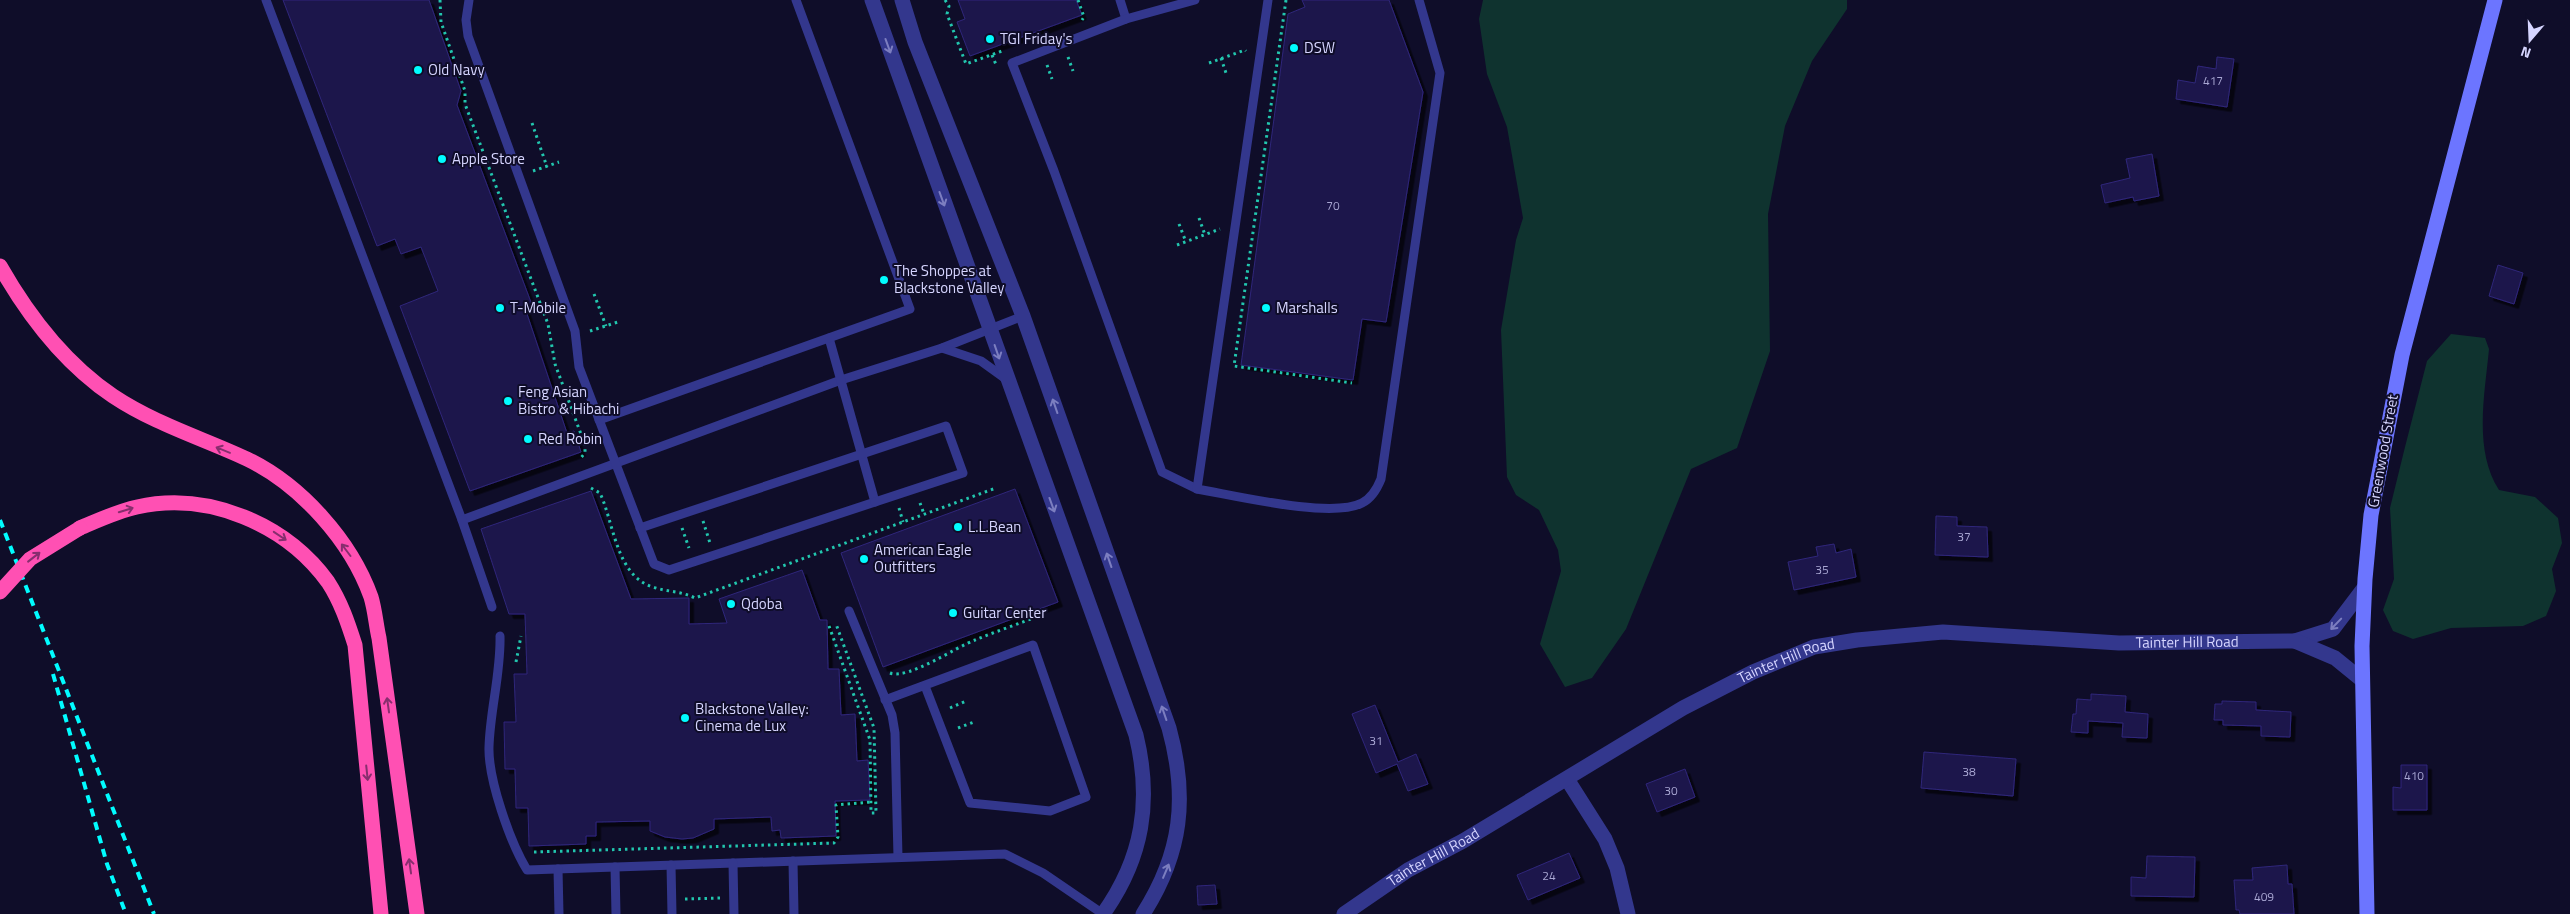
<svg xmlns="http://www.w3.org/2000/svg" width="2570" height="914" font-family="'Titillium Web',sans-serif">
	<defs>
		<filter id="shadow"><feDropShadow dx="4.5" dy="4.5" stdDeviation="0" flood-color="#0009"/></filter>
	</defs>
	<rect width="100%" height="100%" fill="#0f0d29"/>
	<g fill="#0f332f">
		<path d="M1483 0H1847V9L1812 61 1785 126 1768 214 1770 351 1737 448 1691 469 1626 629 1592 678 1565 687 1540 644 1561 571 1558 550 1539 510 1516 495 1507 477 1501 330 1516 240 1523 218 1507 127 1487 74 1479 19Z"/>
		<path d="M2451 334 2485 338 2489 349C2485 394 2473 449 2499 490L2535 497 2558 518 2562 543 2552 569 2556 591 2546 616 2523 626 2451 628 2413 639 2393 631 2383 610 2394 579 2390 508 2405 447 2427 361Z"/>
	</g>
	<g fill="#1d174c" stroke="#2f267a" filter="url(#shadow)">
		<path d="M283 0H429L461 91 457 105 532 305 525 308 567 433 574 431 581 452 470 491 400 306 438 291 421 247 401 254 395 239 377 246Z"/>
		<path d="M958 0H1076L1082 15 970 56 957 22 965 19Z"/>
		<path d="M1302 0H1389L1423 92 1386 322 1362 319 1353 380 1241 365 1288 14 1305 7Z"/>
		<path d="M2217 57 2234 59 2227 107 2176 99 2178 80 2195 83 2198 66 2216 69Z"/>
		<path d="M2152 154 2159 196 2134 201 2133 197 2105 203 2101 185 2130 178 2126 159Z"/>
		<path d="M2498 265 2523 273 2514 304 2489 296Z"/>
		<path d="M1015 489 1058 602 883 667 841 553Z"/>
		<path d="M591 491 631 599 689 598V624L727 623 719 599 802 570 820 620H827L828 669H839L841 715 855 714 857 761 868 760 870 800 835 801 836 836 781 838 780 830 772 831 771 817 714 819V829L693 838 682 839 665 837 650 831V821L596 822V836H586V844L529 846 528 808H516L515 769H505L504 722H516L514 674H527L525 614H509L481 529Z"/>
		<path d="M1936 516 1957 517V526L1987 527 1988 557 1935 555Z"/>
		<path d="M1834 544 1836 553 1851 549 1856 577 1794 590 1788 562 1818 556 1816 547Z"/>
		<path d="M2091 694 2126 696 2125 712 2148 714 2147 738 2122 737 2123 723 2088 721V733L2071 732 2073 714H2076L2077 699 2091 700Z"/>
		<path d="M2222 701 2256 702V710L2291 712 2290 737 2261 736V726L2223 725V720H2214L2215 704H2222Z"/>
		<path d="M1375 705 1398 762 1416 754 1428 784 1408 791 1397 764 1376 773 1352 714Z"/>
		<path d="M1924 752 2016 759 2013 796 1921 788Z"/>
		<path d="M2401 765H2427V810H2393V787L2401 788Z"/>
		<path d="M1685 769 1695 797 1657 812 1646 784Z"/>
		<path d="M1569 853 1580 878 1528 900 1517 875Z"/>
		<path d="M2147 856 2195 857 2194 897 2131 896V877L2146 878Z"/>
		<path d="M2287 865 2288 884H2292L2294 914H2240L2239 910H2236L2234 880H2253L2252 868Z"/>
		<path d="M1215 885 1217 904 1198 905 1197 886Z"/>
	</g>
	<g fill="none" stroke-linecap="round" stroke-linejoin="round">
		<g stroke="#22c6ae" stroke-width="3" stroke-dasharray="2.5 4" stroke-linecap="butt">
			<path d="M440 0 441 22 465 91V104L548 324 555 364 585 445V453L579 460"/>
			<path d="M945 0 949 6 947 14 966 64 1002 51"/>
			<path d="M1078 0 1084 17 1082 20"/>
			<path d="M1286 0 1234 366 1352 383"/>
			<path d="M992 55 997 67"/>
			<path d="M1068 57 1073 71"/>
			<path d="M1221 58 1227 76"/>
			<path d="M1209 63 1245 50 1246 51"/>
			<path d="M1047 65 1052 79"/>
			<path d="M532 123 547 167"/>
			<path d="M533 171 559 162"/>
			<path d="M1199 218 1205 235"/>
			<path d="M1179 224 1186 242"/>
			<path d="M1177 245 1220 229"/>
			<path d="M594 294 606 326"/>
			<path d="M590 331 618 322"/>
			<path d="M591 488 600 493C614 523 616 576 653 587 667 592 681 591 695 598L996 488"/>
			<path d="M920 503 924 514"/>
			<path d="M899 508 903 522"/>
			<path d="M703 521 710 543"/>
			<path d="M682 528 689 548"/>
			<path d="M829 626 870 740 871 813H876L874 728 836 624"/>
			<path d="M516 662 521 636"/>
			<path d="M890 673C908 680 956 647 975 640 997 631 1021 623 1044 614"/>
			<path d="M950 708 966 701"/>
			<path d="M958 728 974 722"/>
			<path d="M534 852 834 843 838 837 836 805 871 802"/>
			<path d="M685 899 721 898"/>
		</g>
		<g stroke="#33378d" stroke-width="9">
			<path d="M266 0 462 520 841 380 942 348 1023 316"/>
			<path d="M469 0 466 20 468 36 575 331 579 367 654 564 669 570 875 502 829 338"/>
			<path d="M1120 0 1126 19"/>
			<path d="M1195 0 1126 19 1012 63 1054 171 1162 472 1197 489"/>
			<path d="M1268 0 1197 489C1233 495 1331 519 1362 503 1372 498 1377 489 1381 479L1440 73 1419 0"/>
			<path d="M942 348 981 361 1006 379"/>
			<path d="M599 420 910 309 796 0"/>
			<path d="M462 520 492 607"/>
			<path d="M640 528 946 426 963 473 875 502"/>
			<path d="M849 611 892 715 895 733 898 857"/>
			<path d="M500 636C501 673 490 710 489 747 488 779 510 842 527 870L1005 854 1043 873 1103 914"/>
			<path d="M885 700 1033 645 1086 797 1050 811 970 803 925 686"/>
			<path d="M793 861 794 914"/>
			<path d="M733 863 734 914"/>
			<path d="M671 865 672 914"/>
			<path d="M615 867 616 914"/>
			<path d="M558 869 559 914"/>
		</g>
		<g stroke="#33378d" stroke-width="15">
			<path d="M872 0 1136 735C1152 801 1143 858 1103 914"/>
			<path d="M902 0 915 42 1023 316 1169 728C1188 797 1182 853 1143 914"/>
			<path d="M2295 641 2333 629 2364 588"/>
			<path d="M1567 779 1605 839 1617 868 1628 914"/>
			<path id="s1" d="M1344 914 1408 870 1463 841 1683 708 1753 672 1814 647 1857 640 1943 632 2119 643 2295 641 2335 658 2362 680"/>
		</g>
		<path stroke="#6c75ff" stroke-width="15" d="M2367 914 2362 646 2365 579 2371 515 2402 355 2495 0"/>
		<g stroke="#ff50b3" stroke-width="15">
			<path d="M0 266C29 317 64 363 113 396 155 424 202 438 247 459 301 485 351 541 371 597 375 610 376 625 379 638L417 914"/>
			<path d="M80 528C99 520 118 511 137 507 208 491 286 524 328 582 341 602 348 623 355 645L381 914"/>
		</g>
		<g stroke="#01fcff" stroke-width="4" stroke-dasharray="8 6" stroke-linecap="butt">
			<path d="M0 520 154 914"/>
			<path d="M53 674 107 864 126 914"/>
		</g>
		<path stroke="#ff50b3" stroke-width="15" d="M0 592 30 559 80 528"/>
	</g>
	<defs><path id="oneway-shaft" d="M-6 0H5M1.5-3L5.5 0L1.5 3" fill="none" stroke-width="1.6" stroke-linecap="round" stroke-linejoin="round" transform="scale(1.25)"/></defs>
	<g stroke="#7c7ec0">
		<use href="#oneway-shaft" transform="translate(888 46) rotate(70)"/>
		<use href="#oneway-shaft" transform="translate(942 199) rotate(70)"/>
		<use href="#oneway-shaft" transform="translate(997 352) rotate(71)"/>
		<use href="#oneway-shaft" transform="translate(1055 406) rotate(-109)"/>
		<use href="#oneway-shaft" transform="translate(1052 505) rotate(70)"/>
		<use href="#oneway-shaft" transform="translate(1109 560) rotate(-109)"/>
		<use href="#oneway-shaft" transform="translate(2336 624) rotate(134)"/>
		<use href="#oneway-shaft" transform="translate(1164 713) rotate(-109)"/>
		<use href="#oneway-shaft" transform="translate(1166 871) rotate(-67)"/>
	</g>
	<g stroke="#872e6e">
		<use href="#oneway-shaft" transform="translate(223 450) rotate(-158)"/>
		<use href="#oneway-shaft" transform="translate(126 510) rotate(-17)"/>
		<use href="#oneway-shaft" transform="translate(280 536) rotate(34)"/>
		<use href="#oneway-shaft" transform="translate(346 550) rotate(-127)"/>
		<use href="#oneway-shaft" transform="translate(34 557) rotate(-38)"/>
		<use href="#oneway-shaft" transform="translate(388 705) rotate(-98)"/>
		<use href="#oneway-shaft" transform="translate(367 773) rotate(84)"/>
		<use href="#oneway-shaft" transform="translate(410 866) rotate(-98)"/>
	</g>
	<g fill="#01fcff" stroke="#0f0d29" stroke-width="2">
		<circle cx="990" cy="39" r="5"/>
		<circle cx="1294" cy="48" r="5"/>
		<circle cx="418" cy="70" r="5"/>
		<circle cx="442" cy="159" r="5"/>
		<circle cx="884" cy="280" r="5"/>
		<circle cx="500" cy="308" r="5"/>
		<circle cx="1266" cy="308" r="5"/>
		<circle cx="508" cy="401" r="5"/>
		<circle cx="528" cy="439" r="5"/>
		<circle cx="958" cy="527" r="5"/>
		<circle cx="864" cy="559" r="5"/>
		<circle cx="731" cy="604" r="5"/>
		<circle cx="953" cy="613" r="5"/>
		<circle cx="685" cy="718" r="5"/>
	</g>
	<g text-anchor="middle" stroke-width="4" stroke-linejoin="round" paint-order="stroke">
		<g font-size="12" fill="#a8a6d2">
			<text x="2213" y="85">417</text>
			<text x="1333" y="210">70</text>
			<text x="1964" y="541">37</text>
			<text x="1822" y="574">35</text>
			<text x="1376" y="745">31</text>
			<text x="1969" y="776">38</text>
			<text x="2414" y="780">410</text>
			<text x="1671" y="795">30</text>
			<text x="1549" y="880">24</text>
			<text x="2264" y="901">409</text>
		</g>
		<g font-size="15" fill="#d6d5ff" stroke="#0f0d29" text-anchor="start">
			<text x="1000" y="44">TGI Friday's</text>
			<text x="1304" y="53">DSW</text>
			<text x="428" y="75">Old Navy</text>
			<text x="452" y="164">Apple Store</text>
			<text x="894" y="276">The Shoppes at<tspan x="894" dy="17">Blackstone Valley</tspan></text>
			<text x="510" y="313">T-Mobile</text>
			<text x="1276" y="313">Marshalls</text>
			<text x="518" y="397">Feng Asian<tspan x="518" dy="17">Bistro &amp; Hibachi</tspan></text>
			<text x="538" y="444">Red Robin</text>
			<text x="968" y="532">L.L.Bean</text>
			<text x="874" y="555">American Eagle<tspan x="874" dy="17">Outfitters</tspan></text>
			<text x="741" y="609">Qdoba</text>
			<text x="963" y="618">Guitar Center</text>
			<text x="695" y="714">Blackstone Valley:<tspan x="695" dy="17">Cinema de Lux</tspan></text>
		</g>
		<g font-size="15" fill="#d6d5ff" stroke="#0f0d29">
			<text transform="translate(2383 451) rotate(-80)" y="5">Greenwood Street</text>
			<text dy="5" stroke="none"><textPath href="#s1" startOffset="916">Tainter Hill Road</textPath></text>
			<text dy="5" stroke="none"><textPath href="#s1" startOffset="511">Tainter Hill Road</textPath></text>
			<text dy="5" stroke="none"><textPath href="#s1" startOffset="106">Tainter Hill Road</textPath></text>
		</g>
	</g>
	<g transform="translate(2530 40) rotate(199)" stroke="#0f0d29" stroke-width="4" paint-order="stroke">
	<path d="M0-4L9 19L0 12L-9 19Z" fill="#d6d5ff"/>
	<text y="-8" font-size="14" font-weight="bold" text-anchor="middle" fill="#d6d5ff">N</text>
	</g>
</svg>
